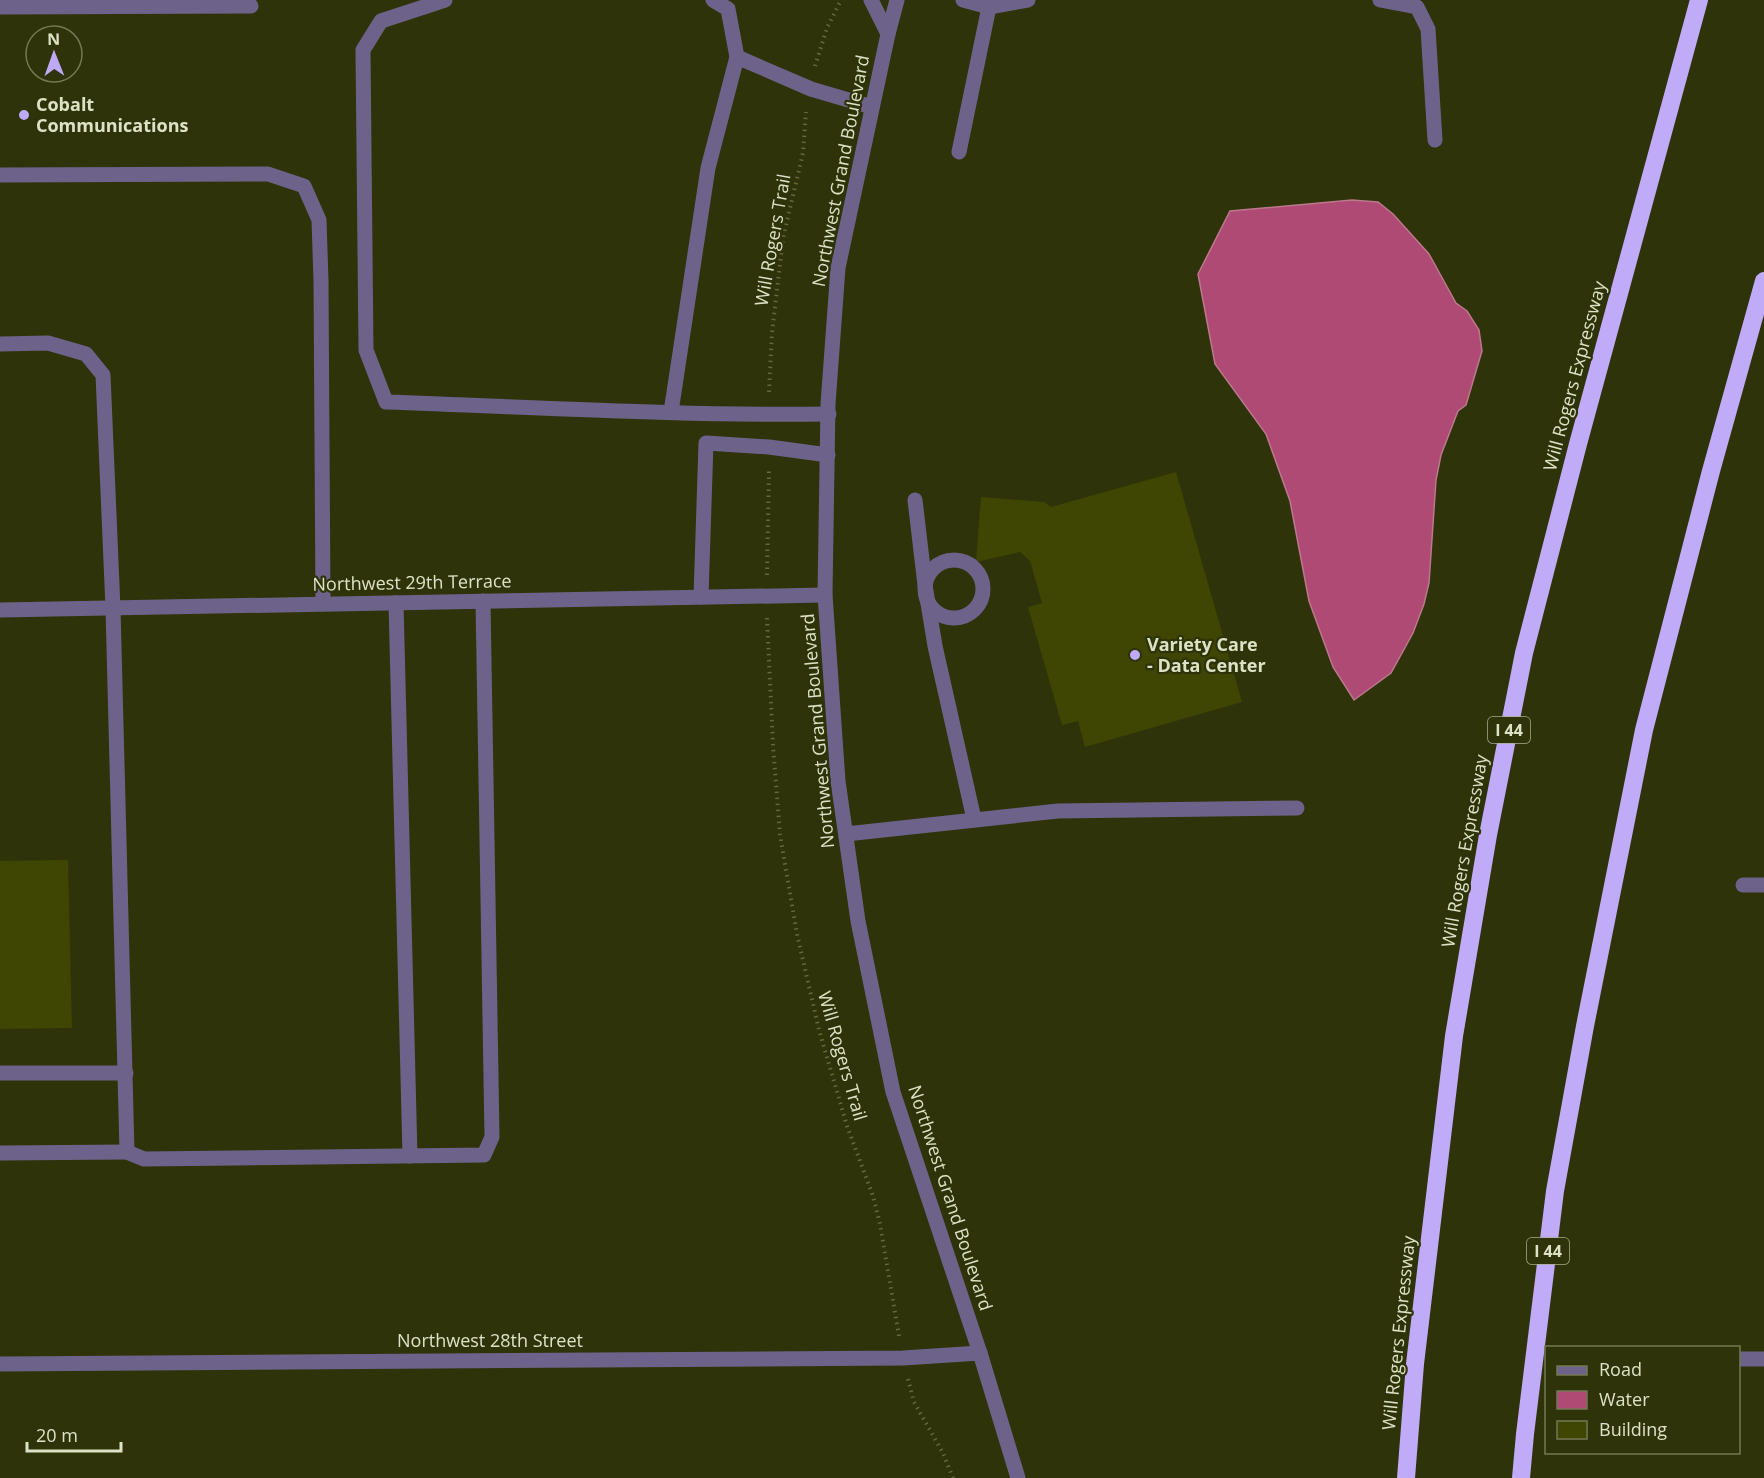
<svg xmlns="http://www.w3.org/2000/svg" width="1764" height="1478" font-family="'Open Sans',sans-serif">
	<rect width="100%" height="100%" fill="#2e3309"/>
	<path fill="#af4a75" stroke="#bc788d" stroke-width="1.5" d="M1352 200 1378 202 1393 214 1429 254 1456 303 1467 311 1479 330 1482 351 1466 405 1458 411 1441 455 1436 480 1429 583 1424 604 1413 633 1391 673 1354 700 1333 667 1309 601 1290 501 1266 434 1215 364 1198 274 1230 211Z"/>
	<g fill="#3f4603">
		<path d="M1176 472 1242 702 1085 747 1078 721 1062 725 1028 607 1042 603 1030 561 1020 552 976 562 981 497 1044 502 1051 507Z"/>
		<path d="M68 860 72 1028 0 1029V861Z"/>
	</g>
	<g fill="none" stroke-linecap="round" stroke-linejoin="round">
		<g stroke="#636842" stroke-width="4" stroke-dasharray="1.5 4.5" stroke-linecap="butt">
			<path d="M815 66 827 28 841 0"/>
			<path d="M769 392 772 333 783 238 803 153 806 112"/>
			<path d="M767 575 769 469"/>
			<path d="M767 618 773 745 780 835 797 934 819 1030 847 1126 873 1196 880 1224 899 1336"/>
			<path d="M908 1379 914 1402 943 1453 953 1478"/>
		</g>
		<g stroke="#6d638a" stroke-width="15">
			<path d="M445 0 381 21 363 50 366 350 386 402C533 407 681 416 829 414"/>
			<path d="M713 0 728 9 737 57 811 89 872 107"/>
			<path d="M871 0 888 34"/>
			<path d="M897 0 888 34 838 268 828 404 825 595 838 781 858 921 893 1092 980 1353 1018 1478"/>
			<path d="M963 0 989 7 1028 0"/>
			<path d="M1380 0 1417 7 1428 29 1435 140"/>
			<path d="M0 7 251 6"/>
			<path d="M959 152 989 7"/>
			<path d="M0 175 268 174 304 186 319 220 321 281 323 604"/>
			<path d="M0 344 48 343 86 354 103 375 113 608 127 1152 144 1159 484 1155 492 1137 483 601"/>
			<path d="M671 412 708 168 737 57"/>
			<path d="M915 500 925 585 935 646 974 819"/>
			<circle cx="954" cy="589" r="29"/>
			<path d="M701 597 706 443 769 447 828 455"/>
			<path d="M396 603 410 1156"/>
			<path d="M0 610 825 595"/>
			<path d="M846 834 1058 811 1297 808"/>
			<path d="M1743 885H1764"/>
			<path d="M0 1073H126"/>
			<path d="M0 1153 127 1152"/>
			<path d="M1738 1359H1764"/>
			<path d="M0 1364 903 1358 980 1353"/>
		</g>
		<g stroke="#c0abf9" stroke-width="18">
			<path d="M1406 1478 1415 1364 1454 1036 1488 835 1524 653 1578 444 1699 0"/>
			<path d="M1521 1478 1525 1434 1555 1191 1585 1026 1644 730 1711 471 1764 281"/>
		</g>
	</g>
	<g fill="#bda9f5" stroke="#2e3309" stroke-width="2">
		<circle cx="24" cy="115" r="6"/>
		<circle cx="1135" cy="655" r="6"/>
	</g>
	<g text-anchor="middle" stroke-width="4.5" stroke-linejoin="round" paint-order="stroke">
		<g fill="#2e3309" stroke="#a8ae8d" stroke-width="1.5">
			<rect x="1488" y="717" width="42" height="26" rx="4.5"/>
			<rect x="1527" y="1238" width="42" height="26" rx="4.5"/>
		</g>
		<g font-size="16" font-weight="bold" fill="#dce2c5">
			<text x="1509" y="736">I 44</text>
			<text x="1548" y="1257">I 44</text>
		</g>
		<g font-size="18" font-weight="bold" fill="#dce2c5" stroke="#2e3309" text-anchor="start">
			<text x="36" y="111">Cobalt<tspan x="36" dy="21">Communications</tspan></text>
			<text x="1147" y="651">Variety Care<tspan x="1147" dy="21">- Data Center</tspan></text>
		</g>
		<g font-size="18" fill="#dce2c5" stroke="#2e3309">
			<text transform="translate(841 171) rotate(-79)" y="6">Northwest Grand Boulevard</text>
			<text transform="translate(773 240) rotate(-80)" y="6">Will Rogers Trail</text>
			<text transform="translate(1575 376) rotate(-75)" y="6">Will Rogers Expressway</text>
			<text transform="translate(412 583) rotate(-1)" y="6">Northwest 29th Terrace</text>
			<text transform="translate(818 731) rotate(-95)" y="6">Northwest Grand Boulevard</text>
			<text transform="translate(1465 851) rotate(-80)" y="6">Will Rogers Expressway</text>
			<text transform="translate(842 1056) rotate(74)" y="6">Will Rogers Trail</text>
			<text transform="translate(950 1198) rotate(72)" y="6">Northwest Grand Boulevard</text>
			<text transform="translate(1399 1333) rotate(-84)" y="6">Will Rogers Expressway</text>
			<text x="490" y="1347">Northwest 28th Street</text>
		</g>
	</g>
	<rect x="1545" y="1346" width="195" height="108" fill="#2e3309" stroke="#747954" stroke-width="1.5"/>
	<rect x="1557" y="1366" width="30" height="9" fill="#6d638a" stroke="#747954" stroke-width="1.5"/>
	<text x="1599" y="1376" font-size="18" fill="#dce2c5">Road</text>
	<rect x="1557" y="1391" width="30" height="18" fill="#af4a75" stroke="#747954" stroke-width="1.5"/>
	<text x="1599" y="1406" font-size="18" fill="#dce2c5">Water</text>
	<rect x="1557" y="1421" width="30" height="18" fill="#3f4603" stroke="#747954" stroke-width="1.5"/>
	<text x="1599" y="1436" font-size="18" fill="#dce2c5">Building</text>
	<g transform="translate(54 54) rotate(359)"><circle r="28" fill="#2e3309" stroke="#747954" stroke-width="1.5"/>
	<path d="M0-4.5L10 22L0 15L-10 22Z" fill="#bda9f5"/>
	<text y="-9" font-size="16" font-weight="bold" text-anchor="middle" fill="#dce2c5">N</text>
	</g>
	<path d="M27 1442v9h94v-9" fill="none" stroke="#dce2c5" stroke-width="3"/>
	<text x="36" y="1442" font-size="18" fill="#dce2c5" stroke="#2e3309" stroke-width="4.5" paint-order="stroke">20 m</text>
</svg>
